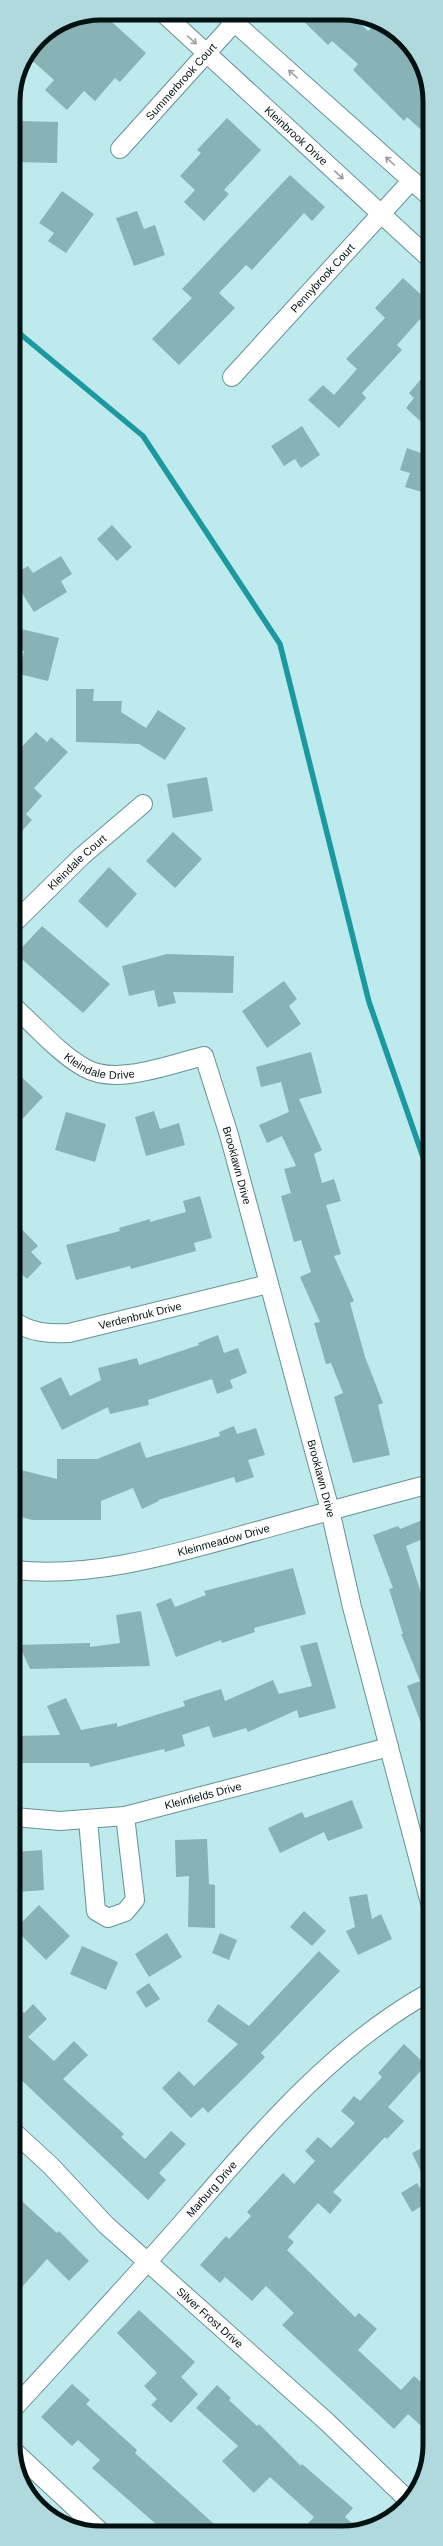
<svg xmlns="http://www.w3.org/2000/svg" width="443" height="2546" font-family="Arial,sans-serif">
	<rect width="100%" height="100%" fill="#beeaee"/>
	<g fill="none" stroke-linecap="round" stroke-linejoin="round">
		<path stroke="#1a99a1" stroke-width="5.5" d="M13 328 143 436 280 644 369 1002 430 1177"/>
	</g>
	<g fill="#88b3b6">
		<path d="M102 13 146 53 120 82 115 78 95 101 84 91 67 110 45 90 54 80 27 56 39 38 67 20Z"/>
		<path d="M296 14 351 15 368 31 375 24 390 32 404 45 401 47 417 62 429 89V137L407 117 404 121 353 70 358 64 332 41 328 45Z"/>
		<path d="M227 118 261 150 224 190 229 194 204 221 184 202 195 190 180 176 201 153 197 150Z"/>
		<path d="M20 121 58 122 57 163 13 162V136H20Z"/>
		<path d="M290 175 325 207 312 221 304 213 252 270 246 265 219 293 235 308 179 365 152 339 192 298 182 289Z"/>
		<path d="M62 191 94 214 66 253 48 241 54 233 39 223Z"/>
		<path d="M137 211 144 229 155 225 165 255 134 266 116 218Z"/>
		<path d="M403 278 429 302V309L397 345 402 350 362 393 366 398 339 428 308 400 323 385 334 395 357 369 346 359 385 318 375 308Z"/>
		<path d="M429 370V429L406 408 414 398 409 393Z"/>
		<path d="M302 426 320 455 301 468 295 459 284 466 271 446Z"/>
		<path d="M407 448 429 456V494L405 487 410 473 400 470Z"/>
		<path d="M112 525 132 547 117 561 97 539Z"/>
		<path d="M61 556 72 574 61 581 67 592 34 612 13 579V575L28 566 33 573Z"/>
		<path d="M17 628 59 638 48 681 19 674 24 651 13 649Z"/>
		<path d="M76 689H94L93 701H122L121 712 146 728 158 710 186 728 165 760 139 744 76 742Z"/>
		<path d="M36 732 47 742 51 737 68 752 34 788 42 796 26 814 32 820 13 841V771L21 763 13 756Z"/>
		<path d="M207 777 213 811 173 818 167 784Z"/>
		<path d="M173 832 202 859 175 888 146 861Z"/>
		<path d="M109 867 137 894 107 928 78 901Z"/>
		<path d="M42 926 110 984 83 1013 16 954Z"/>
		<path d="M167 954 234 956 233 993 173 992 176 1003 158 1007 154 990 129 996 122 966Z"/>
		<path d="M284 981 297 999 289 1006 301 1024 267 1048 242 1011Z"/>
		<path d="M311 1052 322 1093 299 1099 322 1150 314 1154 322 1183 334 1179 341 1201 326 1205 341 1254 334 1256 354 1301 350 1303 365 1357 383 1403 378 1405 390 1455 353 1463 334 1397 343 1393 331 1363 326 1364 314 1323 320 1322 300 1277 311 1272 301 1240 294 1242 281 1196 291 1193 284 1169 296 1166 282 1136 267 1143 259 1125 289 1112 281 1082 261 1087 256 1067Z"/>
		<path d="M13 1069 43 1097 13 1129Z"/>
		<path d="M154 1111 160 1129 179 1123 185 1145 146 1156 135 1117Z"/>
		<path d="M66 1112 106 1124 95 1162 55 1150Z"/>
		<path d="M200 1196 212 1238 194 1243 196 1251 131 1269 130 1266 76 1280 66 1245 120 1231 119 1228 150 1219V1222L186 1212 183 1201Z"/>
		<path d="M13 1220 38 1246 31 1252 42 1263 27 1279 13 1266Z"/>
		<path d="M218 1335 224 1353 238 1348 247 1373 230 1380 233 1388 217 1394 212 1379 148 1400 149 1405 110 1414 108 1407 62 1430 40 1388 61 1377 70 1396 101 1380 98 1368 137 1358 139 1365 199 1345 198 1343Z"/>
		<path d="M234 1426 237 1434 256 1428 265 1455 248 1460 254 1477 236 1483 234 1477 158 1500 159 1501 142 1509 133 1488 101 1501V1520H32L14 1515 13 1468 57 1479V1459H97L140 1442 146 1458 220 1436 219 1432Z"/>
		<path d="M430 1517V1536L406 1546 430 1621 428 1742 407 1686 420 1681 401 1634H403L389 1589 393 1588 373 1535 398 1526 400 1529Z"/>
		<path d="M293 1568 306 1614 254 1628 255 1632 222 1643 221 1640 176 1657 156 1604 171 1598 175 1607 206 1595 204 1591Z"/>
		<path d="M141 1611 150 1666 30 1669 19 1645 90 1643V1647L120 1643 116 1615Z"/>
		<path d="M317 1642 336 1708 299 1718 297 1710 248 1732 246 1728 213 1738 209 1726 182 1735 185 1746 165 1752 164 1749 90 1767 89 1763H14V1736L60 1735 47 1706 66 1698 81 1730 117 1723V1727L185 1706 183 1701 221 1689 225 1701 273 1680 279 1694 312 1686 300 1646Z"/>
		<path d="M352 1800 363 1828 328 1841 324 1832 280 1853 268 1828 302 1812 305 1818Z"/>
		<path d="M207 1839 209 1884 215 1885V1928L188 1927 189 1876 176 1877 175 1840Z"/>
		<path d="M42 1850 44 1890 18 1892 16 1852Z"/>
		<path d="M367 1894 372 1919 381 1914 392 1939 358 1955 346 1931 355 1927 349 1897Z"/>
		<path d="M39 1905 70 1936 46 1960 15 1929Z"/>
		<path d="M304 1911 326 1931 312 1946 290 1927Z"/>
		<path d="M167 1933 182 1957 149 1977 135 1954Z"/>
		<path d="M220 1933 237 1940 229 1960 212 1953Z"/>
		<path d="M82 1946 118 1962 106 1990 70 1974Z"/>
		<path d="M319 1951 340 1971 261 2053 265 2057 238 2084 208 2113 203 2107 191 2118 162 2088 179 2071 194 2086 238 2044 207 2021 218 2004 249 2026Z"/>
		<path d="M149 1983 160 1999 146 2008 136 1992Z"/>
		<path d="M14 2004 24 2013 33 2004 47 2019 28 2037 54 2061 74 2041 88 2055 63 2079 124 2134 121 2137 145 2159 171 2131 186 2144 159 2173 166 2180 148 2200 14 2073Z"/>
		<path d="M404 2044 426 2065 388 2107 404 2121 387 2139 385 2137 333 2192 342 2200 330 2214 318 2203 288 2237 294 2242 287 2250 355 2317 359 2313 377 2329 358 2350 401 2390 414 2376 430 2390V2434L408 2414 394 2429 282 2325 294 2313 266 2286 252 2301 225 2277 220 2283 200 2265 226 2236 229 2239 251 2216 247 2212 283 2173 294 2184 315 2161 305 2151 318 2137 331 2148 355 2123 341 2111 354 2096 360 2101 382 2077 378 2073Z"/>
		<path d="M430 2144V2190L412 2153Z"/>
		<path d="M417 2183 428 2202 412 2212 401 2193Z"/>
		<path d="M14 2194 57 2233 59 2231 89 2261 69 2281 47 2259 14 2296Z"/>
		<path d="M139 2310 195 2362 181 2377 198 2394 171 2423 151 2405 157 2399 144 2386 157 2373 117 2333Z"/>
		<path d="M72 2384 90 2400 86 2404 137 2450 135 2453 223 2532H165L92 2468 100 2460 78 2440 72 2446 41 2417Z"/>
		<path d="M217 2385 231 2398 229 2400 257 2426 259 2424 301 2466 302 2464 353 2508 345 2517 360 2530 354 2532H300L314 2517 270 2477 254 2493 222 2461 238 2446 196 2408Z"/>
	</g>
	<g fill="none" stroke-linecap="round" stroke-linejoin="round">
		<defs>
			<g id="minor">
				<path id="s1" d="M163 13 429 258"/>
				<path d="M225 14 429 196"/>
				<path id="s2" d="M120 149 242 14"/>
				<path id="s3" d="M232 377 412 180"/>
				<path id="s4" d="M13 924 82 856 143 804"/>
				<path id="s5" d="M13 1006C36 1026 58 1053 85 1068 116 1086 171 1064 204 1056L229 1135 330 1510 352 1607 430 1903"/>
				<path id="s6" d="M13 1320C29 1333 50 1334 69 1333L268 1284"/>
				<path id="s7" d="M14 1570C95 1579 180 1552 257 1531 315 1515 372 1499 430 1484"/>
				<path id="s8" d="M14 1817 60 1821 125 1816 389 1747"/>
				<path d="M88 1820 96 1911 108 1918 125 1912 135 1900 125 1816"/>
				<path id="s9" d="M14 2132 51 2166 106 2225 326 2421 409 2501"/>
				<path id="s10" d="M14 2408C68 2349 122 2291 175 2231 251 2144 327 2049 430 1992"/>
				<path d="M14 2451 100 2531"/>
			</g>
		</defs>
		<use href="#minor" stroke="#679194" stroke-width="20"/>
		<use href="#minor" stroke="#fff" stroke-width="18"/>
	</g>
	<defs><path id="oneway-shaft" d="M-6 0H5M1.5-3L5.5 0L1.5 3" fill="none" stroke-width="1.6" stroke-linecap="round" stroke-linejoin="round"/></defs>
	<g stroke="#9aa0a0">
		<use href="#oneway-shaft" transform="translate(192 40) rotate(42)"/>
		<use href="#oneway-shaft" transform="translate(293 74) rotate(-138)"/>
		<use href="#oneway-shaft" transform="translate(390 161) rotate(-138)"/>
		<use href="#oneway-shaft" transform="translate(339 175) rotate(43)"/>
	</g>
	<g text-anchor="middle" stroke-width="3" stroke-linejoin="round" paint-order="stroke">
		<g font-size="11" fill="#021112" stroke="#beeaee">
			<text dy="4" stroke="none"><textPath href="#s2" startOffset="91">Summerbrook Court</textPath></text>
			<text dy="4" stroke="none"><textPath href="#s1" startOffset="181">Kleinbrook Drive</textPath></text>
			<text dy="4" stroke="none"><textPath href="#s3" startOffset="134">Pennybrook Court</textPath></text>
			<text dy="4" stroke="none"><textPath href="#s4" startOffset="89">Kleindale Court</textPath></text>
			<text dy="4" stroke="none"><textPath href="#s5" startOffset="109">Kleindale Drive</textPath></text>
			<text dy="4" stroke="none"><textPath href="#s5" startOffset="332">Brooklawn Drive</textPath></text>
			<text dy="4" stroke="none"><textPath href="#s6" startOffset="132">Verdenbruk Drive</textPath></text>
			<text dy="4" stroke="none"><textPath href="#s5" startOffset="656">Brooklawn Drive</textPath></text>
			<text dy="4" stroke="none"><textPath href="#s7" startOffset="213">Kleinmeadow Drive</textPath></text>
			<text dy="4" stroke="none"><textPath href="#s8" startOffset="192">Kleinfields Drive</textPath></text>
			<text dy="4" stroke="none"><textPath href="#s10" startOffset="295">Marburg Drive</textPath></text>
			<text dy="4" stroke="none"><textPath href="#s9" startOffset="270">Silver Frost Drive</textPath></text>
		</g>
	</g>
	<path d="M0 0H443V2546H0ZM101 20H342A81 81 0 0 1 423 101V2445A81 81 0 0 1 342 2526H101A81 81 0 0 1 20 2445V101A81 81 0 0 1 101 20Z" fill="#afd9dc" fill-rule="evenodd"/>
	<path fill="none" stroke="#021112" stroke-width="5" d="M101 20H342A81 81 0 0 1 423 101V2445A81 81 0 0 1 342 2526H101A81 81 0 0 1 20 2445V101A81 81 0 0 1 101 20Z"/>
</svg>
